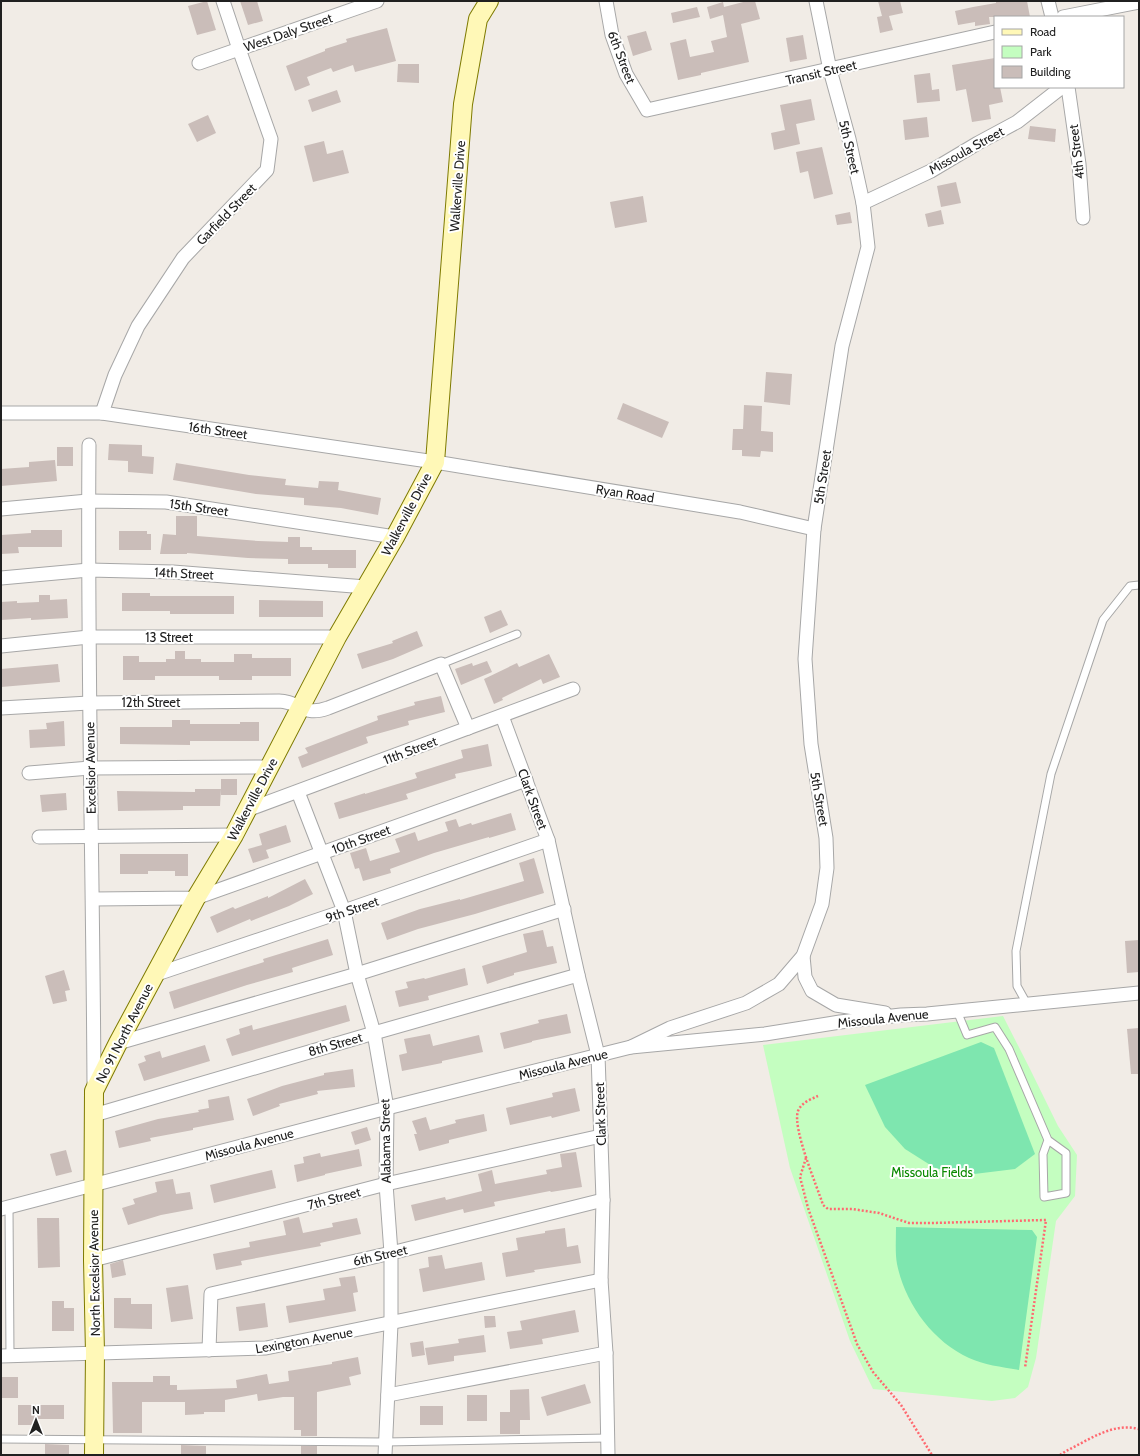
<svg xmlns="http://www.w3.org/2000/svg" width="1140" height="1456" font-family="Cabin,sans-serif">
	<rect width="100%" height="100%" fill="#f1ece6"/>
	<path fill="#c4fec0" d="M1003 1016 1029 1067 1058 1126 1077 1155 1075 1196 1056 1221 1036 1358 1028 1387 1015 1398 992 1401 873 1389 850 1341 790 1168 763 1045Z"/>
	<g fill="#7ee6af">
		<path d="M981 1042 994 1048 1035 1154 1015 1169 966 1175 935 1168 905 1149 885 1127 865 1085Z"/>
		<path d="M896 1227 1032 1230 1037 1237 1019 1370C1002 1367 984 1365 969 1358 932 1341 905 1303 897 1264 895 1253 896 1239 896 1227Z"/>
	</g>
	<g fill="#cabdb9">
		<path d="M207 1 216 30 197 35 188 6Z"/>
		<path d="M240 1H257L263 21 248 25Z"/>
		<path d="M747 1H755L760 19 741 24 749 62 701 73V75L678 80 670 43 686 39 690 57 714 52 711 41 727 37 723 15 710 19 707 7 723 2 724 7Z"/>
		<path d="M878 1H900L903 13 889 16 893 30 880 33 877 17 882 16Z"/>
		<path d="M996 1H1027L1030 17H989L990 24 975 26V22L958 25 955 11 973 7 996 3Z"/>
		<path d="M697 7 700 17 673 23 671 13Z"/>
		<path d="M387 28 396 61 355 72 353 65 333 72 331 68 307 77 310 85 295 91 286 66 325 51V49L347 42 346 39Z"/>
		<path d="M646 31 652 50 633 56 627 36Z"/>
		<path d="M803 35 807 59 790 62 786 38Z"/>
		<path d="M995 58V87H1000L1003 102 989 105 991 119 972 122 966 89 956 91 952 65Z"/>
		<path d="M398 64H419V83L397 82Z"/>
		<path d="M930 73 932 90 939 89 940 101 917 103 914 75Z"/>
		<path d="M337 90 341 102 312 112 308 100Z"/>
		<path d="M811 99 815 120 796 124 800 144 774 150 771 133 785 130 780 105Z"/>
		<path d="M208 115 216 133 197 142 188 124Z"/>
		<path d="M927 117 929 137 905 140 903 120Z"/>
		<path d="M1030 126 1056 129 1055 142 1028 139Z"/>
		<path d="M324 141 327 154 343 150 349 173 313 182 304 146Z"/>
		<path d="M822 147 833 194 814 199 808 171 800 173 796 152Z"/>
		<path d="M956 182 961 203 941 207 937 186Z"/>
		<path d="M643 196 647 222 615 228 610 202Z"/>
		<path d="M941 210 944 224 928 227 925 214Z"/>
		<path d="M850 212 852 223 837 225 835 215Z"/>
		<path d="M766 372 792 374 790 405 764 402Z"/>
		<path d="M623 403 669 422 662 438 617 419Z"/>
		<path d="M744 405 762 406 761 431 773 432V452L761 451 760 457 742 456V450H732L733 429H743Z"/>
		<path d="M109 444 142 445V456L154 457 153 474 128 472V461L108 460Z"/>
		<rect x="57" y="447" width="16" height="19"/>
		<path d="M55 460 57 481 1 486V469L29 467V462Z"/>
		<path d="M176 463 249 475 286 479 285 485 318 488 319 481 339 482 338 490 381 498 378 515 341 508 304 505V498L256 494 173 480Z"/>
		<path d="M176 516H197V536L258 541 288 542V537H300V547H312V550H356V568H328V564H288V559L248 558 187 553V554H160L163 534 176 535Z"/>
		<path d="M31 530H62V547H18L19 553 1 554V535L31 533Z"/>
		<path d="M119 531H147V534H151V550H119Z"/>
		<path d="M122 593H150V596H234V614H170V611H122Z"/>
		<path d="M39 595H50V600L67 599 68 618 31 620V618L1 620V602L17 601V603L39 602Z"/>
		<path d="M259 600 323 601V617H259Z"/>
		<path d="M501 610 508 625 490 633 484 617Z"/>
		<path d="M417 631 423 646 393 659 362 669 357 654 393 643 392 641Z"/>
		<path d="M175 651H185V659H201V662H234V654H252V658H291V676H252V680H219V676H155V680H123V656H139V662H166V659H175Z"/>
		<path d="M549 654 560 677 543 684 541 679 502 698 503 700 494 704 484 679 517 663 519 667Z"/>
		<path d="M487 661 492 672 461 685 455 669 472 663 473 666Z"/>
		<path d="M58 664 60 682 1 687V669Z"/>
		<path d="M441 696 445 712 408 721 409 725 366 737 368 743 302 768 298 757 308 753 305 748 378 720 377 716 415 705 414 702Z"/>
		<path d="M172 720H190V724H240V722H259V741H190V745L120 744V727H172Z"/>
		<path d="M64 721 65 746 30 748 29 730 47 729 46 723Z"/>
		<path d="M488 744 492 766 455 774 456 778 406 794 408 799 339 819 334 803 365 793V794L417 778 415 773 463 758 461 750Z"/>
		<rect x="221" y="779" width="16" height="16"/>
		<path d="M195 789H221L220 806H183V810L118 811 117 791 195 792Z"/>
		<path d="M66 793 67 810 42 812 40 795Z"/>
		<path d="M511 813 516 830 489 838V837L434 853 390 869 391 873 363 881 359 868 355 869 350 853 366 848 370 861 400 852 395 839 415 832 418 841 448 831 445 822 456 819 459 827 471 823 472 825Z"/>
		<path d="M286 825 291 842 266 850 269 858 253 863 248 849 262 845 259 834Z"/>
		<path d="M120 854H188V876H175V871H148V874H120Z"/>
		<path d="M534 858 544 893 475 914 418 929 387 940 381 923 420 909 460 899V900L524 881 519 863Z"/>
		<path d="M305 879 313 894 289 906 251 921 250 919 217 933 210 917 233 907 235 909 268 896V898Z"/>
		<path d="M543 930 547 947 553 946 557 963 514 973V975L487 984 482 966 527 952 523 934Z"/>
		<path d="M328 939 333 955 292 968 293 972 247 985 174 1009 169 992 264 962 263 959Z"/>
		<path d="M1139 940V972L1127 973 1125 941Z"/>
		<path d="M465 968 468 985 428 996 429 1000 399 1007 395 991 408 988 406 982 424 978 425 979Z"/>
		<path d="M64 970 70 990 65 991 67 1001 53 1004 45 976Z"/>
		<path d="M346 1005 350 1021 232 1056 226 1039 240 1034 239 1029 252 1025 253 1030Z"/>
		<path d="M567 1014 571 1033 532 1041V1042L504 1049 500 1033 539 1023 538 1020Z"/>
		<path d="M1139 1028V1074H1131L1127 1029Z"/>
		<path d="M430 1034 433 1046 479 1035 483 1052 442 1061V1063L402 1071 399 1055 407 1053 404 1039Z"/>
		<path d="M205 1045 210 1061 144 1081 138 1064 146 1061 144 1056 160 1051 162 1058Z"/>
		<path d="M353 1069 355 1087 317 1091 318 1094 279 1104 280 1106 253 1116 247 1099 282 1086 324 1075V1073Z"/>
		<path d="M575 1088 580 1111 552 1118 551 1116 510 1125 506 1108 553 1097 552 1093Z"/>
		<path d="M229 1096 234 1120 193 1128V1130L150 1138 151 1141 119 1148 115 1131 158 1119 199 1112 198 1110 209 1108 208 1100Z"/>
		<path d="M484 1114 487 1131 449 1140V1143L419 1151 414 1134H417L412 1121 426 1117 430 1130 456 1123 455 1120Z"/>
		<path d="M367 1127 371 1140 355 1145 351 1132Z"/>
		<path d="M359 1149 362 1166 325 1174V1175L297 1182 294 1165 304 1163 303 1157 320 1153 321 1157Z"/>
		<path d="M66 1150 72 1172 56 1176 50 1154Z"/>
		<path d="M576 1152 582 1187 551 1192 550 1191 494 1202 495 1206 464 1213 463 1209 415 1221 411 1205 445 1197 446 1200 482 1191 478 1174 492 1170 495 1184 547 1174 546 1170 562 1167 560 1154Z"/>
		<path d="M272 1170 276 1188 214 1203 210 1185Z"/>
		<path d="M173 1179 176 1194 190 1192 193 1209 161 1215 128 1225 122 1208 135 1204 133 1199 157 1192 155 1182Z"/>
		<path d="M299 1217 303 1233 333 1227 332 1223 357 1218 361 1234 320 1243 321 1246 241 1261 242 1265 216 1270 213 1254 250 1247 249 1242 286 1235 283 1221Z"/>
		<path d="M37 1218H59L60 1267 38 1268Z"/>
		<path d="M565 1228 567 1247 578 1245 581 1263 534 1270 535 1272 506 1277 502 1253 518 1250 516 1238 545 1233V1231Z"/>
		<path d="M442 1255 445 1269 482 1262 485 1280 423 1292 419 1269 429 1267 428 1257Z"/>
		<path d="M123 1260 126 1275 112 1278 110 1264Z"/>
		<path d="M355 1276 358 1292 353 1293 356 1311 289 1323 286 1306 325 1300 323 1289 341 1286 339 1278Z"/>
		<path d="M188 1285 193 1319 171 1322 166 1288Z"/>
		<path d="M114 1298H131V1304H152V1329L114 1328Z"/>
		<path d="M52 1301H64V1308H74V1331H52Z"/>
		<path d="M265 1303 268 1327 239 1331 236 1307Z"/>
		<path d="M575 1310 579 1332 542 1339 543 1344 510 1349 507 1332 522 1330 520 1321Z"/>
		<path d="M484 1316H495L496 1327 485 1328Z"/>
		<path d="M484 1335 486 1352 454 1356V1361L428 1365 425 1348 459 1343 458 1339Z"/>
		<path d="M423 1341 425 1355 412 1357 410 1343Z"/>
		<path d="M358 1357 361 1374 349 1377 351 1385 317 1392V1436H301V1430H294V1397H283L258 1401 257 1394 225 1400V1412H204V1414L185 1415V1402H142V1433H113L112 1382H153V1376H170V1385H177V1390L237 1388 236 1380 267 1374 269 1384 289 1381 288 1371 332 1364V1362Z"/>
		<rect x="1" y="1377" width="17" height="21"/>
		<path d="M585 1384 591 1403 547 1416 541 1397Z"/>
		<path d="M529 1389 530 1420H520V1434H500V1412H510V1390Z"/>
		<rect x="467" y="1395" width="20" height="26"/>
		<path d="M18 1405H64V1419H34V1425H18Z"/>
		<rect x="420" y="1406" width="23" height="19"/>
		<path d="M45 1444 69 1445V1455H45Z"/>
		<path d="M181 1445 206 1446V1455H181Z"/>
		<rect x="301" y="1446" width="16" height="9"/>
	</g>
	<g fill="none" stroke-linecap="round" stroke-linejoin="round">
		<defs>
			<g id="lane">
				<path d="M441 664 517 634"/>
				<path d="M1027 1004 1017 986 1016 951 1051 774 1103 620 1130 586 1139 585"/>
				<path d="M957 1011 967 1035 995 1027 1009 1049 1048 1140 1043 1154 1044 1197 1066 1193V1153L1048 1140"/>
				<path d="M9 1208 10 1356"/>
				<path d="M1 1439 385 1442 608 1438"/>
			</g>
			<g id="street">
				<path d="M606 1 612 35 626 74 647 110 995 32"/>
				<path d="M1048 1 1052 17"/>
				<path d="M1063 17 1139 2"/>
				<path d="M199 63 377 1"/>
				<path d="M1068 87 1079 164 1083 218"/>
				<path d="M863 203 931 171 978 143 1017 122 1062 87"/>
				<path d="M1 413H102L435 462 740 512 814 529"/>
				<path d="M102 413 115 375 138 326 183 258 267 170 271 139 239 49 223 1"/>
				<path d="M89 445C87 659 93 873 94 1087"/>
				<path d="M1 509 88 501 166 502 395 537"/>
				<path d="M1 578 89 570 173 572 366 587"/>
				<path d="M1 646 89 637H337"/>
				<path d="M1 708 89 703 279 701C302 702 302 717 328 708L441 664 468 728"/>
				<path d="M502 716 548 840 578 975 598 1055 603 1200 601 1280 606 1353 608 1455"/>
				<path d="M29 773 90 768 269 767"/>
				<path d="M298 792 344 911 357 974 374 1033 387 1108 386 1184 391 1253V1324L385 1455"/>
				<path d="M247 810 573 689"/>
				<path d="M39 837 234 835"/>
				<path d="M93 899 196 898 526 780"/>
				<path d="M803 956 805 977 812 991 836 1005 885 1013"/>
				<path d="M154 975 344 911 548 840"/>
				<path d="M118 1043 357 974 564 909"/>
				<path d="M631 1047 670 1028 746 1003 779 984 803 956 822 904 827 868 826 838 811 744 805 659 814 529 842 346 868 247 863 203 849 139 830 70 816 1"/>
				<path d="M94 1115 374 1033 578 975"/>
				<path d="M1 1209 387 1108 631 1047 765 1034 840 1022 901 1015 927 1014 1139 993"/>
				<path d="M93 1260 386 1184 601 1136"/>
				<path d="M209 1350 211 1294 391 1253 603 1200"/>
				<path d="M1 1356 266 1348 601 1280"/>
				<path d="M388 1395 606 1353"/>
			</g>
			<path id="secondary" d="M94 1455 95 1353 93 1260 94 1091 118 1043 196 898 234 835 337 637 395 537 435 462 463 104 478 19 489 1"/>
		</defs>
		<use href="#lane" stroke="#a7a7a7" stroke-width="9"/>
		<use href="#street" stroke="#a7a7a7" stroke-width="15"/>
		<use href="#secondary" stroke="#7e7a00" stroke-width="20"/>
		<g stroke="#ff6970" stroke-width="2.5" stroke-dasharray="2 2" stroke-linecap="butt">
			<path d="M818 1096C811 1099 801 1103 798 1111 792 1128 817 1186 823 1205L828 1209H852L879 1213 909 1223H932L1046 1220 1025 1368"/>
			<path d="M806 1158 800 1177 808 1208 857 1344 873 1372 901 1405 932 1455"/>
			<path d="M1060 1455 1066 1451C1089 1440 1113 1422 1139 1429"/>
		</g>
		<use href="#lane" stroke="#fff" stroke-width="7"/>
		<use href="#street" stroke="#fff" stroke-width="13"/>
		<use href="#secondary" stroke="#fff8b7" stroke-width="18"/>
	</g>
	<g text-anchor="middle" stroke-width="4" stroke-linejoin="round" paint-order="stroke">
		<g font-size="13" fill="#202020" stroke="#fff">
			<text transform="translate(288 32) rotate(-19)" y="5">West Daly Street</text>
			<text transform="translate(622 57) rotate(69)" y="5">6th Street</text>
			<text transform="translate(821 72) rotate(-13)" y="5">Transit Street</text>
			<text transform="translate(850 147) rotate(77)" y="5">5th Street</text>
			<text transform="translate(966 150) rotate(-29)" y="5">Missoula Street</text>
			<text transform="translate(1076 152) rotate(-97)" y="5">4th Street</text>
			<text transform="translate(457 186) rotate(-86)" y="5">Walkerville Drive</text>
			<text transform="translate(226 214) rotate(-46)" y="5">Garfield Street</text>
			<text transform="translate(218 430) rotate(8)" y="5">16th Street</text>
			<text transform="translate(822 477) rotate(-81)" y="5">5th Street</text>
			<text transform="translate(625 493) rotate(9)" y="5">Ryan Road</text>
			<text transform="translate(199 507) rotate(8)" y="5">15th Street</text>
			<text transform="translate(406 514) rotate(-62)" y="5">Walkerville Drive</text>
			<text transform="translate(184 573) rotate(3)" y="5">14th Street</text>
			<text x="169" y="642">13 Street</text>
			<text x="151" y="707">12th Street</text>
			<text transform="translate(410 750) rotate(-21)" y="5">11th Street</text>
			<text transform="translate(90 768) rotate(-91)" y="5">Excelsior Avenue</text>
			<text transform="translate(252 799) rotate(-62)" y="5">Walkerville Drive</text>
			<text transform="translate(533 799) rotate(70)" y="5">Clark Street</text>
			<text transform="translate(820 799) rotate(80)" y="5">5th Street</text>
			<text transform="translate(361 839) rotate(-20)" y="5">10th Street</text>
			<text transform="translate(352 909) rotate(-19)" y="5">9th Street</text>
			<text transform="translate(883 1018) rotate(-6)" y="5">Missoula Avenue</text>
			<text transform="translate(124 1033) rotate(-63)" y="5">No 91 North Avenue</text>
			<text transform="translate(335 1044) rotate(-16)" y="5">8th Street</text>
			<text transform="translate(563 1064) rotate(-14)" y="5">Missoula Avenue</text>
			<text transform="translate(600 1114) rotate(-92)" y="5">Clark Street</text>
			<text transform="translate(385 1141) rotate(-91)" y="5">Alabama Street</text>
			<text transform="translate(249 1144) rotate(-15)" y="5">Missoula Avenue</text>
			<text transform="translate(334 1198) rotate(-15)" y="5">7th Street</text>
			<text transform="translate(380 1255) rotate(-13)" y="5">6th Street</text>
			<text transform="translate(94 1273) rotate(-91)" y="5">North Excelsior Avenue</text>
			<text transform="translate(304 1340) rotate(-10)" y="5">Lexington Avenue</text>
		</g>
		<g font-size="13" fill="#0b8a02" stroke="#fff">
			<text x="932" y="1177">Missoula Fields</text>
		</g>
	</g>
	<rect width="1140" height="1456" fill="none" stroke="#202020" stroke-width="4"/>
	<rect x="994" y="16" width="130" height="72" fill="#ffffff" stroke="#a6a6a6"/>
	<rect x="1002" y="29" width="20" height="6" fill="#fff8b7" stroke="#a6a6a6"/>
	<text x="1030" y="36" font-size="12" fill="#202020">Road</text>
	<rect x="1002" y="46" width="20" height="12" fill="#c4fec0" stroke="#a6a6a6"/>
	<text x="1030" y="56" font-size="12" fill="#202020">Park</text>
	<rect x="1002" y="66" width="20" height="12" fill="#cabdb9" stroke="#a6a6a6"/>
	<text x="1030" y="76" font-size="12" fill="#202020">Building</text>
	<g transform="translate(36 1420)" stroke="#ffffff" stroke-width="3" paint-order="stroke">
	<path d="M0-3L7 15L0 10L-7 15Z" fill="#202020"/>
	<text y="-6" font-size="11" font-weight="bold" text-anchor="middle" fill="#202020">N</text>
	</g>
</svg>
